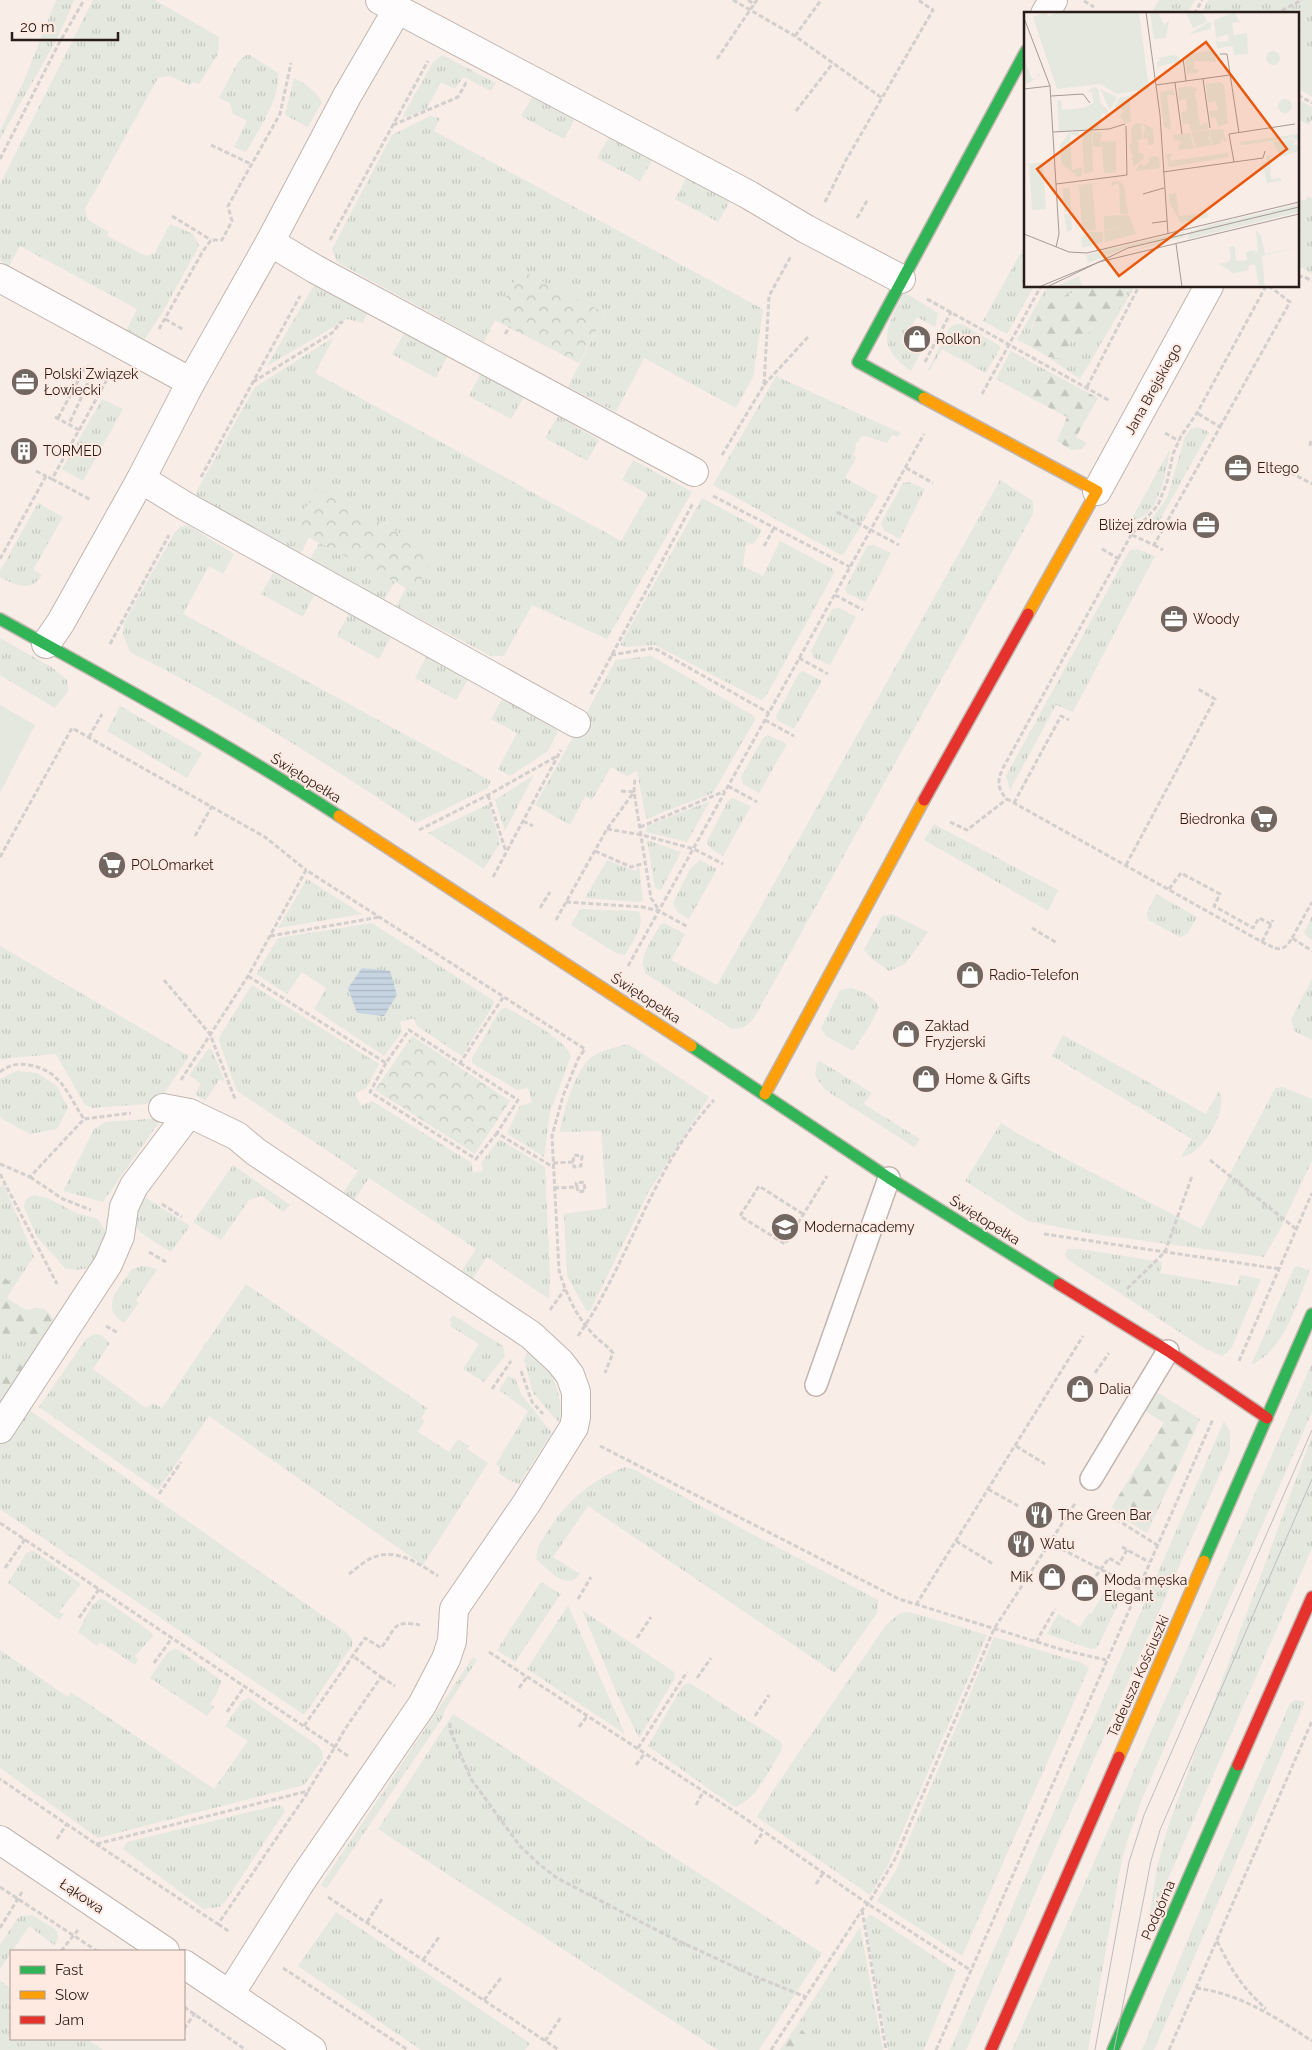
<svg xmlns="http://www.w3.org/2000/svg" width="1312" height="2050" font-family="Raleway,sans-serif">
	<defs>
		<pattern id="grass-tufts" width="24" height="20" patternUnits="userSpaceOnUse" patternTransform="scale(1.25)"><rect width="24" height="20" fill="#e4e8de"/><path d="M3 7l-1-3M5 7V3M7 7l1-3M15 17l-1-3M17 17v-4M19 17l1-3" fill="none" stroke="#c4c7be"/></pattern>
		<pattern id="forest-firs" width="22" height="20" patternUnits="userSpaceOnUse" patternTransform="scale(1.25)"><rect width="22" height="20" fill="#e4e8de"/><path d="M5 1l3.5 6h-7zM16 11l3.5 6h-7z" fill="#c4c7be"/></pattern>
		<pattern id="park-crowns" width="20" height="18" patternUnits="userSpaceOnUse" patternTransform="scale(1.25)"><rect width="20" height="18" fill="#e4e8de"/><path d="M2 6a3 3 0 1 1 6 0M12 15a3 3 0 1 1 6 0" fill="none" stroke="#c4c7be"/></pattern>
		<pattern id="water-rules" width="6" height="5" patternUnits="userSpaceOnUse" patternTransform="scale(1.25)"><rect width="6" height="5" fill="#c7d4e2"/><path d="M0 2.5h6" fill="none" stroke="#abb6c1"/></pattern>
	</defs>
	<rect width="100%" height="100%" fill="#f9ede8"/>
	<g fill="url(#grass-tufts)">
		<path d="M56 0H74C55 50 24 93 0 140V131L23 83Z"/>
		<path d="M93 0H155L219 37 218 54 199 84 193 82 190 85 169 76 158 78 85 209 88 220 109 232 107 236 146 256 155 253 170 224 193 234 199 246 162 313 143 342 126 331 137 309 20 246 8 268 0 260V184Z"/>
		<path d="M1159 0H1195L1187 14H1151Z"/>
		<path d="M1208 0H1312V96L1298 89V14H1201Z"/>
		<path d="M246 55H250L278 73C281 98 258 131 246 152L234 147 247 121 233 114 230 103 219 98 238 62Z"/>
		<path d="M442 55 496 83 491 91 464 77 454 89 441 82 426 110 402 118 433 62Z"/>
		<path d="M294 78C306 84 314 90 322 102L308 127 285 115Z"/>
		<path d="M534 94 576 117 564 139 521 116Z"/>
		<path d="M1298 99 1312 107V119L1309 125 1298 119Z"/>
		<path d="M430 116 440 118 434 131 763 309 753 377 736 408 644 358 616 412 568 387 605 313 520 270 484 342 337 262 332 249 392 135Z"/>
		<path d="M610 135 654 158 640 181 597 158Z"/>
		<path d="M687 177 730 201 718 222 675 199Z"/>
		<path d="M1308 196 1312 198V274L1301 267 1298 268V198L1305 201Z"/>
		<path d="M1026 243V286H1034L1007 334 983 321Z"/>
		<path d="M314 285 369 310 363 323 347 319 267 366Z"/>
		<path d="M1047 286H1081L1080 290 1059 298 1033 323 1026 344 1017 340Z"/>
		<path d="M1127 286H1135L1080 379 1048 357 1062 358 1072 340 1084 335 1118 311Z"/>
		<path d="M904 292 938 313 935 327 917 317 901 343 920 354 911 371C873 344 888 327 904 292Z"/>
		<path d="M956 324H962L1000 346V348L986 373 942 349 930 370 927 372 950 327Z"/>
		<path d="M405 332 448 355 436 378 392 354Z"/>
		<path d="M334 337 315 373 621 541 648 494 622 480 633 460 692 492 607 639 532 605 504 656H491L396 606 406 588 415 592 293 528 309 537 300 555 199 500 196 494 199 487 255 387Z"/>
		<path d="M1011 351 1053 374 1029 397 996 379Z"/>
		<path d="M481 373 524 397 511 419 469 396Z"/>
		<path d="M776 376 901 433 897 437 892 435 887 443 865 436 861 437 855 445 856 448 853 454 856 458 845 478 878 496 844 554 841 555 713 485Z"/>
		<path d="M102 399 123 409 83 481 62 469Z"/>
		<path d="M558 416 599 440 587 461 545 438Z"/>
		<path d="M1198 427 1209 432 1152 534 1147 529 1148 524 1167 498 1185 437 1191 429Z"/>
		<path d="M1170 449C1167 470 1159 520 1131 520Z"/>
		<path d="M1000 480 1033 501V514L758 1011C751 1022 747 1029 732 1029L646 974C636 959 653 939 660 925L664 923 685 934 671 960 717 985Z"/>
		<path d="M909 482 925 489 900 539 884 530 881 523 903 483Z"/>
		<path d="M702 498 762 530 754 544 746 543 743 566 763 576 780 541 833 569 834 573 766 696 761 700 655 645 626 647 620 645Z"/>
		<path d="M38 503 63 517 33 570 42 575C31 593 15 585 0 577V571Z"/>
		<path d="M188 525 234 554 223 574 209 566 183 614 491 781 488 788 416 823C324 762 229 701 130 652L123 635 124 623 175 532 180 527Z"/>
		<path d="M320 542 395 582 384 600 310 559Z"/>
		<path d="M874 545 891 553 865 602 847 593 845 589 867 546Z"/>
		<path d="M1137 549 1155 556 1073 712 1056 705 1010 790 1006 776 1128 553 1130 550Z"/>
		<path d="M273 573 314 595 303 617 261 594Z"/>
		<path d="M839 608 856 617 830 665 814 658 811 651 832 609Z"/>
		<path d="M349 613 391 637 379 659 337 636Z"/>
		<path d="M0 638 53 668 67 680 68 692 55 708 0 675Z"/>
		<path d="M427 655 469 678 456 700 415 678Z"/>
		<path d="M651 656 754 716 755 720 713 793 646 819 637 771 627 776 611 767 592 800 585 796 570 825 535 805 616 660Z"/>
		<path d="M803 671 822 681 794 729 777 720 776 716 799 673Z"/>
		<path d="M502 699 552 726 558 731 548 751 510 776 498 769 517 733 491 719Z"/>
		<path d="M120 706 202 753 187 778 107 731Z"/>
		<path d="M768 735 787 744 759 793 743 784 741 777 763 738Z"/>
		<path d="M534 775 505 831 495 800Z"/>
		<path d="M732 798 751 806 723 856C717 852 708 849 707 841L728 801Z"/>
		<path d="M710 801 687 842 646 832 647 826Z"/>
		<path d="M489 804 500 843 484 869 428 833Z"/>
		<path d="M934 824 1058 890 1048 911 924 840Z"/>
		<path d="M647 840 681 852 661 890 655 888Z"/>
		<path d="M607 860 635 871 639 867 643 900 639 902 585 898Z"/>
		<path d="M700 860 717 869 689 919 678 913 673 903 690 869Z"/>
		<path d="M307 879 362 914 278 928Z"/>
		<path d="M1156 894 1197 917 1187 934 1180 937 1148 920 1147 913Z"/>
		<path d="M580 909 634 911 639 912C646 926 631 943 625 955L616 953 571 925Z"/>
		<path d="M892 914 928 932 905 964 889 971 872 959 864 950 882 916Z"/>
		<path d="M1312 916V939L1311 940 1304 933Z"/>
		<path d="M372 923 493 1000 494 1004 462 1056 417 1026 414 1018 400 1022 402 1032 384 1056 314 1009 326 988 302 972 287 994 256 974 278 938Z"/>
		<path d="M0 946 189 1056 158 1103 93 1108 85 1105 56 1054 0 1059Z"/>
		<path d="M1312 979V1040L1294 1031 1291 1019Z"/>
		<path d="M252 985 379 1064 366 1088 355 1094 361 1106 372 1101 472 1163 473 1173 483 1171 481 1163 499 1139 545 1167 550 1276 549 1299 487 1257 472 1280 461 1272 476 1249 369 1178 354 1200 343 1193 358 1171 237 1091 219 1041 221 1034Z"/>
		<path d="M851 988C863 991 873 996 879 1007L870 1025 853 1051 826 1036 821 1028 840 990Z"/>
		<path d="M503 1008H507C525 1019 563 1037 571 1056L550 1112 544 1157 507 1133 520 1106 532 1102 528 1088 517 1090 472 1063V1058L499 1012Z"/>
		<path d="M1063 1035 1206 1114 1219 1091C1230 1108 1201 1157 1181 1157L1192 1139 1052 1056Z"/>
		<path d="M628 1044 709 1097 648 1193 590 1311 586 1310 567 1276 564 1214 607 1208 601 1131 560 1132C563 1112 576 1065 595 1055 605 1049 617 1047 628 1044Z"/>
		<path d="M209 1048 212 1050 225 1082 220 1079 205 1101 195 1094 201 1084 189 1075Z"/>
		<path d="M820 1061 872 1093 864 1104 920 1139 914 1147 824 1089 815 1075 817 1063Z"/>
		<path d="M16 1071 37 1073 57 1086 68 1108 57 1129 30 1134 4 1120 0 1116V1079Z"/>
		<path d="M1283 1087 1312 1099V1161L1278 1233 1264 1257 1094 1234 1028 1221 965 1181 1001 1123 1020 1135 1201 1229 1273 1092 1276 1088Z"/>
		<path d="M162 1118 103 1202 63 1191 94 1129 105 1122Z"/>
		<path d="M233 1165 290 1205 283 1212 262 1196 249 1200 221 1240 193 1222Z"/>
		<path d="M3 1183 34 1256 15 1285 4 1278 0 1270V1187Z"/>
		<path d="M34 1195 48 1198 76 1213 98 1219 105 1230 106 1243 90 1268 75 1270 65 1268 37 1237 24 1207 26 1199Z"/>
		<path d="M143 1196 190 1226 171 1252C160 1244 129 1231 133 1215 135 1208 140 1202 143 1196Z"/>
		<path d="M1067 1249H1079L1162 1262 1160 1273 1237 1286 1240 1275 1261 1279 1231 1349 1222 1356 1204 1348 1067 1259 1065 1255Z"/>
		<path d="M142 1266H148L157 1270 136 1300 139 1303 124 1323C98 1308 120 1287 132 1269Z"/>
		<path d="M1298 1266 1310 1271C1296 1304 1286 1348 1251 1365L1294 1268Z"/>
		<path d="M246 1284 427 1408 421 1419 425 1420 418 1432 449 1452 458 1439 469 1446 467 1449 488 1463 423 1565 209 1416 158 1490 39 1407 86 1339 94 1334 101 1335 110 1343 93 1369 146 1408 153 1403 162 1408Z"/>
		<path d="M453 1315 503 1346 505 1356 484 1382 463 1369 479 1344 450 1326 452 1323 449 1320Z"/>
		<path d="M0 1333 15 1337 52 1336 41 1356 20 1354 0 1363Z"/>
		<path d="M528 1350C546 1366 555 1374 559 1398 561 1406 562 1415 558 1422L533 1393 524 1360Z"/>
		<path d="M1312 1363V1412L1144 1794 1129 1835 1122 1859 1088 2050H1012Z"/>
		<path d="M508 1376 515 1378 521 1394 552 1433 519 1484 507 1479 499 1473 500 1468 496 1464 528 1411 499 1390Z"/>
		<path d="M22 1405 346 1632 352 1639V1646L304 1715 0 1509V1437Z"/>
		<path d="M1224 1421 1230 1432V1451L966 2050H950Z"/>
		<path d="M1312 1436V1548L1148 1925 1157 1867 1168 1827Z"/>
		<path d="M625 1467 633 1469 739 1527 878 1600 877 1613 835 1673 588 1506 553 1557 580 1574C567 1592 549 1570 537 1560 535 1549 541 1542 547 1532 565 1503 592 1479 625 1467Z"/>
		<path d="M34 1551 81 1584 59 1612 64 1614 59 1620 8 1583 27 1552Z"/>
		<path d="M541 1582 561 1594 515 1662 497 1650Z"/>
		<path d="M1108 1586 1123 1594 1097 1648 1091 1649 1047 1634 1058 1614 1080 1627 1089 1613 1091 1614Z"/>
		<path d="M100 1599 105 1600 152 1633 153 1636 135 1656 138 1660 135 1665 100 1642 97 1646 78 1632 92 1605Z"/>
		<path d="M568 1605 625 1734 527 1669Z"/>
		<path d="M582 1610 674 1672 675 1678 639 1738 617 1694Z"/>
		<path d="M910 1612 987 1635 887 1867 870 1895 757 1817 774 1789 886 1625 900 1613Z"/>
		<path d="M994 1637 1080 1662 1089 1668 962 1956 877 1901 896 1870Z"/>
		<path d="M175 1649 179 1650 222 1681 217 1693 210 1704 214 1707 207 1716 150 1678 167 1653Z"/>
		<path d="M0 1650 68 1697 71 1692 214 1789 248 1741 225 1726 242 1701 249 1698 317 1745 322 1751 323 1759 304 1785 98 1838 0 1768Z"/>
		<path d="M473 1657 477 1660 446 1708 441 1720 326 1889 321 1885Z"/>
		<path d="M690 1683 780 1741 782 1745 781 1751C769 1770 757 1799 735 1807L648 1746 683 1685Z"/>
		<path d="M1296 1700 1305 1702 1154 2050H1142L1203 1903 1290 1703Z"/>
		<path d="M453 1714 822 1953 759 2050H718L378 1829Z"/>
		<path d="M279 1805 283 1807 285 1811 225 1902 219 1907 203 1909 123 1849 127 1842Z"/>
		<path d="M336 1912 530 2043 525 2050H421L298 1966Z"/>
		<path d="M870 1914 956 1971 924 2050H888L865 1920Z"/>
		<path d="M32 1915 55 1929 57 1932 58 1939 54 1945 29 1926 0 1969V1945L17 1919 21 1916Z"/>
		<path d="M860 1927 883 2050H815L810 2038 797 2025Z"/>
		<path d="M0 1981 11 1988V2039H87L103 2050H0Z"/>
	</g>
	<g fill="url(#forest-firs)">
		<path d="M1081 286H1127L1118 311 1101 328 1072 340 1062 358 1048 357 1026 344C1038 309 1045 302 1080 290Z"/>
		<path d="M1053 374 1098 398 1076 437 1087 443 1082 449 1071 450 1057 441 1067 417 1029 397Z"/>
		<path d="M0 1270 4 1278 15 1285 7 1298 26 1310C44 1307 46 1306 55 1323L52 1336 15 1337 0 1333Z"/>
		<path d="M20 1354 41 1356 0 1413V1363Z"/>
		<path d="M1157 1392 1200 1419 1147 1533 1113 1512 1115 1509 1111 1508 1164 1423 1144 1410Z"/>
		<path d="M797 2025 810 2038 815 2050H780Z"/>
	</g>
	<g fill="url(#park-crowns)">
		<path d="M520 270 605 313 579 363 494 320Z"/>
		<path d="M317 488 436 553 414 592 293 529Z"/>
		<path d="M412 1036 510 1101 475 1154 375 1090Z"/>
	</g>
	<g fill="#e4e8de">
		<path d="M1298 45 1312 53V96L1298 89Z"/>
		<path d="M0 705 35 725 0 793Z"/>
	</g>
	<path fill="url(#water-rules)" d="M362 968 390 971 397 995 384 1016 357 1013 348 988Z"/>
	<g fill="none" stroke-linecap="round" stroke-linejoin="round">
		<defs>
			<g id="lane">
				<path d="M816 1385 889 1178"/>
				<path d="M1091 1479 1168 1351"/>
			</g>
			<g id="street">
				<path d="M380 0 749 195 806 229 901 279"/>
				<path d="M1045 14 1053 0"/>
				<path d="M270 242 315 269 694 472"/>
				<path d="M0 278 191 382"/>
				<path d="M141 479 185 506 576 723"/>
				<path d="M1097 491 1209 286"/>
				<path d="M46 644 61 622 141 479 191 382 270 242 347 96 397 10"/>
				<path d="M189 1113 237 1136 256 1152 531 1335 560 1362 570 1375 576 1392V1417L574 1427 526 1504 454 1609 452 1641 446 1659 422 1705 302 1880 230 1994"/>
				<path d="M0 1429 108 1264 120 1236 124 1207 134 1186 189 1113 163 1108"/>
				<path d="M0 1840 165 1951"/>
				<path d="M184 1964 312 2050"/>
			</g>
			<g id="fast">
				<path d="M924 398 858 362 1026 51"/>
				<path d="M0 619C114 682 230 745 339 816"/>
				<path d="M691 1046 889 1178 1059 1284"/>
				<path d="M1204 1561 1312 1314"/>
				<path d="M1113 2050 1238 1765"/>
			</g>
			<g id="slow">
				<path d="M924 398 1097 491 1028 614"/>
				<path d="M339 816 691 1046"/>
				<path d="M765 1094 924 800"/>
				<path d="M1119 1757 1204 1561"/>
			</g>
			<g id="jam">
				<path d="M924 800 1028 614"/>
				<path d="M1059 1284 1168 1351 1267 1418"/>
				<path d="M1238 1765 1312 1597"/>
				<path d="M991 2050 1119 1757"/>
			</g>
		</defs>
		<use href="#lane" stroke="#c1b5b0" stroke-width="24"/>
		<use href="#street" stroke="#c1b5b0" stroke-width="30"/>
		<use href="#fast" stroke="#c1b5b0" stroke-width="14"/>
		<use href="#slow" stroke="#c1b5b0" stroke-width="14"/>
		<use href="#jam" stroke="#c1b5b0" stroke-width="14"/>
		<g stroke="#d3cfcd" stroke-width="3" stroke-dasharray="5 2.5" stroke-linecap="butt">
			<path d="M733 0 795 36 882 98"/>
			<path d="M748 0 754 4 757 0"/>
			<path d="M1084 1 1094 7"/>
			<path d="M1194 14 1202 0"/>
			<path d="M1275 14 1302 0"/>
			<path d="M795 36 821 0"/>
			<path d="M717 59 754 4"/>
			<path d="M1298 95 1312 103"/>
			<path d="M796 111 833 63"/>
			<path d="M393 125 458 97 466 83H468"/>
			<path d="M211 145 251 164"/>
			<path d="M0 159 58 45 84 0"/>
			<path d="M825 202 846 160 933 10 918 0"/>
			<path d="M172 216 211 240"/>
			<path d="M857 218 868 199"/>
			<path d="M330 240 428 61"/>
			<path d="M1298 277 1303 276 1312 281"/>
			<path d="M1266 286 1197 413 1181 436 1173 454 1167 482 1158 505 1131 535 1003 768C997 781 997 789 1007 799L1262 942C1276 949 1283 954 1292 938L1312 951"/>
			<path d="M927 299 1110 401"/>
			<path d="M165 319 184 330"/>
			<path d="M159 329 203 251 211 240H222L232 221 228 206 280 114 291 63"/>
			<path d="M505 334 510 327"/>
			<path d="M925 362 951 312"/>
			<path d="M253 382 332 333 341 322 343 323"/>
			<path d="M764 385 808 337"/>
			<path d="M1087 387 1139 286"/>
			<path d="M982 394 1041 286"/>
			<path d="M55 417 79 430"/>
			<path d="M58 418 86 366 94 370 69 424"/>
			<path d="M1220 427 1290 302 1269 286"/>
			<path d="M1165 433 1179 441"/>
			<path d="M1310 446 1311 439"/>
			<path d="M722 455 764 385 769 296 791 256"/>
			<path d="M906 468 933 483"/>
			<path d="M1284 469 1312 484"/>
			<path d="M36 471 46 476"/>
			<path d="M201 477 300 296"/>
			<path d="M52 479 91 500"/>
			<path d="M713 496 850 567"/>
			<path d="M837 512 899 545"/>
			<path d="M1132 535 1154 545 1220 427 1197 413"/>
			<path d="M1154 545 1163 550"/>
			<path d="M764 546 774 528"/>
			<path d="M1102 549 1119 559"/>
			<path d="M0 559 46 476 52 479 110 374"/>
			<path d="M835 595 863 610"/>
			<path d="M110 644 169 535"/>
			<path d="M611 655 654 648 769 713"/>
			<path d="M799 658 828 674"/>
			<path d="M591 694 693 503"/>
			<path d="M765 720 794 736"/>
			<path d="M89 737 102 714"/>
			<path d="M728 786 757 802"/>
			<path d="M621 791 634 792 651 898 659 910"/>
			<path d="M488 795 506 852"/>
			<path d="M1014 803 1061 716 1069 720"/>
			<path d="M523 821 533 826"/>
			<path d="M950 822 967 830 1007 799"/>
			<path d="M640 827 725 791"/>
			<path d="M607 829 642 835 694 849 723 864"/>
			<path d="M419 830 488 795 559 755"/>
			<path d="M195 836 212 806"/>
			<path d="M595 851 631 867 646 863"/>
			<path d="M0 857 72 728 265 837 306 870"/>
			<path d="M1126 865 1215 699 1198 689"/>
			<path d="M493 877 561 750"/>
			<path d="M1169 889 1181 873 1220 894 1214 906 1253 928 1259 918 1271 924"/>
			<path d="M566 902 643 907 659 911 688 927"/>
			<path d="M540 908 550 892"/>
			<path d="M556 920 607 829 634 792 635 777"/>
			<path d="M1032 928 1057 943"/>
			<path d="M270 936 380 917"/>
			<path d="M1292 938 1312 902"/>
			<path d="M1262 942 1273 920"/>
			<path d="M628 966 924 434"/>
			<path d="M248 976 386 1063 409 1030 460 1063 504 996"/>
			<path d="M164 980 210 1034 235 1099"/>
			<path d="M386 1063 370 1092 476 1159 497 1133"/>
			<path d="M460 1063 518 1100 497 1133 553 1167"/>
			<path d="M0 1072C9 1065 17 1063 29 1065 62 1071 67 1094 84 1119"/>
			<path d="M181 1080 248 976 306 870 585 1049 578 1059 563 1096 552 1136 559 1270C565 1292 577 1318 593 1334 599 1341 607 1345 613 1353L605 1373"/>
			<path d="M1210 1160 1296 1229"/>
			<path d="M553 1163 573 1162 574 1167 581 1166 582 1156 574 1155 573 1162"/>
			<path d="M0 1164 30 1177 84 1119 131 1113"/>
			<path d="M0 1174 57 1284"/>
			<path d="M30 1177 63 1199 91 1210"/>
			<path d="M554 1188 577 1187 576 1183 584 1182 585 1191 578 1192 577 1187"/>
			<path d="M162 1204 182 1217"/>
			<path d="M803 1214 759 1186 740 1216 785 1244 827 1176"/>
			<path d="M1044 1234 1280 1269"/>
			<path d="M149 1252 166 1262"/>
			<path d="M1127 1289 1165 1252 1192 1176"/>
			<path d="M550 1310 565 1289"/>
			<path d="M106 1326 118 1333"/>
			<path d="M578 1336C629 1263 652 1167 714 1100"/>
			<path d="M1239 1361 1312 1193"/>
			<path d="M521 1371 532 1402 543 1414"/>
			<path d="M1095 1373 1109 1353"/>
			<path d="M492 1389 511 1361"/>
			<path d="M600 1446 899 1599 1063 1650 1106 1660"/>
			<path d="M1016 1446 1045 1464"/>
			<path d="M988 1489 1018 1506"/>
			<path d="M159 1494 181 1462"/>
			<path d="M1116 1519 1157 1545"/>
			<path d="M0 1523 335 1747 308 1791 96 1844 0 1779"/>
			<path d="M956 1541 993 1564"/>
			<path d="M1048 1542 1137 1588"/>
			<path d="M1122 1547 1149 1562"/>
			<path d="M5 1568 25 1539"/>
			<path d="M349 1574C356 1569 364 1561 372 1558 396 1547 419 1564 438 1576"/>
			<path d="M1096 1576 1109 1558 1119 1564 1127 1550"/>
			<path d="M578 1599 591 1577"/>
			<path d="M916 1605 1083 1336"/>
			<path d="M79 1618 99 1589"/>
			<path d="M637 1638 651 1617"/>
			<path d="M1036 1642 1055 1609"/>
			<path d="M489 1652 746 1819 868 1904 972 1971"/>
			<path d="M154 1663 172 1638"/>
			<path d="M381 1677 395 1686"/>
			<path d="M697 1678 711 1658"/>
			<path d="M519 1688 527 1677"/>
			<path d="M227 1712 245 1686"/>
			<path d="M755 1716 769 1695"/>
			<path d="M450 1723V1730L471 1779 520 1846 539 1864 557 1878 668 1936 754 1976 806 1997"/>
			<path d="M304 1726 365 1638 381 1648C397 1628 391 1620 420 1625"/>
			<path d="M579 1727 588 1715"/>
			<path d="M638 1748 687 1672"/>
			<path d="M348 1756 335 1747 345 1729 381 1677 353 1656"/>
			<path d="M636 1765 645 1753"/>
			<path d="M696 1805 703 1792"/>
			<path d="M57 1839 66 1825"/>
			<path d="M96 1844 218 1924 308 1792"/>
			<path d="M755 1844 763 1832"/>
			<path d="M816 1884 824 1872"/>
			<path d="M0 1887 97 1951"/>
			<path d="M328 1897 559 2050"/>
			<path d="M862 1910 886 2050"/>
			<path d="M367 1922 382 1899"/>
			<path d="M218 1924 230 1932"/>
			<path d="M0 1928 22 1892"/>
			<path d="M1217 1941C1232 1971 1241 1986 1266 2009"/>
			<path d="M61 1951 78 1930"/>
			<path d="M423 1960 439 1937"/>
			<path d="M283 1968 408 2050"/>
			<path d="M1196 1988C1241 1994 1275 2017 1312 2041"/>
			<path d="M484 2000 501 1978"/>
			<path d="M184 2007 246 2050"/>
			<path d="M184 2029 195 2013"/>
			<path d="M545 2041 561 2017"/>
			<path d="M771 2050 862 1910 868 1904 895 1859 994 1629 1076 1502"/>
			<path d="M936 2050 1213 1419"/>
			<path d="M1169 2050 1312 1721"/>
		</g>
		<use href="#lane" stroke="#fefcfc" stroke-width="21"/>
		<use href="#street" stroke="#fefcfc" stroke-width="28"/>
		<use href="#fast" stroke="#30b455" stroke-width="11"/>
		<use href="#slow" stroke="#ff9f0a" stroke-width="11"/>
		<use href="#jam" stroke="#e5322d" stroke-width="11"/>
		<g stroke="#bfbcbb" stroke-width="1">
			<path d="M1095 2050 1129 1862 1144 1815 1312 1430"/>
			<path d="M1114 2050 1151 1861 1160 1830 1312 1479"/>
		</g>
	</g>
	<defs>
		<symbol id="shop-disc" viewBox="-11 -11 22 22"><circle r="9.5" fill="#726661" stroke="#ffeae2"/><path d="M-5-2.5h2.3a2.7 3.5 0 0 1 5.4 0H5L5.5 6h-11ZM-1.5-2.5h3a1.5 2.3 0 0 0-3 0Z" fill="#fff"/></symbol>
		<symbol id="office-disc" viewBox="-11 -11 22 22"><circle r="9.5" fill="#726661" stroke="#ffeae2"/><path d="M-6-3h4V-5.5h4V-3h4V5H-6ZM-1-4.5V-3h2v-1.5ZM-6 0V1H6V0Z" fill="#fff"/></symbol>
		<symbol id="building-disc" viewBox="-11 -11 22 22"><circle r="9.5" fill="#726661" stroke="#ffeae2"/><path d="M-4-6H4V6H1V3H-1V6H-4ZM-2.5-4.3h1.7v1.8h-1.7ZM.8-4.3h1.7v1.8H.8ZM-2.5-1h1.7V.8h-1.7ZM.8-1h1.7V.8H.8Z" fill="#fff"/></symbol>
		<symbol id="supermarket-disc" viewBox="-11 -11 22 22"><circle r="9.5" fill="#726661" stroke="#ffeae2"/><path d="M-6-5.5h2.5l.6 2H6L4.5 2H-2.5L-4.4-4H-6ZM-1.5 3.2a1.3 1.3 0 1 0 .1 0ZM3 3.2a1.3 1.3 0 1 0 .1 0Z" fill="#fff"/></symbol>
		<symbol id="university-disc" viewBox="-11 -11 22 22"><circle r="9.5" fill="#726661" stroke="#ffeae2"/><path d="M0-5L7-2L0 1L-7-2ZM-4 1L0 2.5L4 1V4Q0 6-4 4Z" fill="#fff"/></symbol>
		<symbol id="restaurant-disc" viewBox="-11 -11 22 22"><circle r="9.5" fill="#726661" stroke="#ffeae2"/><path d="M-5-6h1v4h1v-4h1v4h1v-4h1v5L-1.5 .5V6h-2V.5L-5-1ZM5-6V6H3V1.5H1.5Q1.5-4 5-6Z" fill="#fff"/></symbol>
	</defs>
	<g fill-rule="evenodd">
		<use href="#shop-disc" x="901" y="323" width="32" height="32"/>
		<use href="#office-disc" x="9" y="366" width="32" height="32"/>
		<use href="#building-disc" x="8" y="435" width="32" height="32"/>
		<use href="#office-disc" x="1222" y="452" width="32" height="32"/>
		<use href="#office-disc" x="1190" y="509" width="32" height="32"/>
		<use href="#office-disc" x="1158" y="603" width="32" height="32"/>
		<use href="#supermarket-disc" x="1248" y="803" width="32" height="32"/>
		<use href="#supermarket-disc" x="96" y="849" width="32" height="32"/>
		<use href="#shop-disc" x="954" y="959" width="32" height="32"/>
		<use href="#shop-disc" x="890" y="1018" width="32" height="32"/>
		<use href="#shop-disc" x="910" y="1063" width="32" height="32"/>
		<use href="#university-disc" x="769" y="1211" width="32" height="32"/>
		<use href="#shop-disc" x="1064" y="1373" width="32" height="32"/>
		<use href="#restaurant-disc" x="1023" y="1499" width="32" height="32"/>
		<use href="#restaurant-disc" x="1005" y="1528" width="32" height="32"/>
		<use href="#shop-disc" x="1036" y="1561" width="32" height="32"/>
		<use href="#shop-disc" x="1069" y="1572" width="32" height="32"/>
	</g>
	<g text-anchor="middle" stroke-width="4" stroke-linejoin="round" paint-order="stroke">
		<g font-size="14" fill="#2a1d19" stroke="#ffeae2" text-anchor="start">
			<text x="936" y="344">Rolkon</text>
			<text x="44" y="379">Polski Związek<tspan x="44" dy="16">Łowiecki</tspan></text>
			<text x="43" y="456">TORMED</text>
			<text x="1257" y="473">Eltego</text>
			<text x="1187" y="530" text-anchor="end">Bliżej zdrowia</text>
			<text x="1193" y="624">Woody</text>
			<text x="1245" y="824" text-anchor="end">Biedronka</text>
			<text x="131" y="870">POLOmarket</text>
			<text x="989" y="980">Radio-Telefon</text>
			<text x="925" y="1031">Zakład<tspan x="925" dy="16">Fryzjerski</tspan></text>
			<text x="945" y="1084">Home &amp; Gifts</text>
			<text x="804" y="1232">Modernacademy</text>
			<text x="1099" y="1394">Dalia</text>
			<text x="1058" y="1520">The Green Bar</text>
			<text x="1040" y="1549">Watu</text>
			<text x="1033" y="1582" text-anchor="end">Mik</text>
			<text x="1104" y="1585">Moda męska<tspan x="1104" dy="16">Elegant</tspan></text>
		</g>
		<g font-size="14" fill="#2a1d19" stroke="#ffeae2">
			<text transform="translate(1153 389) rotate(-61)" y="5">Jana Brejskiego</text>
			<text transform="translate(306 778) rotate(32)" y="5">Świętopełka</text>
			<text transform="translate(646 998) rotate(33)" y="5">Świętopełka</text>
			<text transform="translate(985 1220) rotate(32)" y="5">Świętopełka</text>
			<text transform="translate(1138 1676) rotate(-66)" y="5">Tadeusza Kościuszki</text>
			<text transform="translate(82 1896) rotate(34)" y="5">Łąkowa</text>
			<text transform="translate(1158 1910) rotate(-66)" y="5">Podgórna</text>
		</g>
	</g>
	<g transform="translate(1024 12)">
		<rect width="275" height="275" fill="#f9ede8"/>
		<path d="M126 0H134L140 13 145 8 142 26 130 27ZM162 0H178L183 10 169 16ZM210 1 216 10 208 11 210 23 223 21 224 42 210 43 209 34 193 36 192 27 195 30 205 29 204 22 192 26 190 8ZM183 11H188L186 17 164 23ZM190 37 192 50 170 49V57H174V61L163 62 161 44ZM150 43 155 45V50L135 54 134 60 133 51 137 47 132 46ZM0 46 8 67 13 65 14 61 16 63 5 71 0 72ZM195 70 200 73 204 111 194 115 192 105 186 106 185 100 194 98 192 89 184 91 182 72ZM166 74 175 78 171 79 176 114 183 110 184 117 167 119 165 111 159 112 157 100 163 99 162 86 155 89 154 76ZM149 77 151 83H143L147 118 140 115 136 81ZM105 84 107 110 101 111 96 105 99 99 95 95 90 96 95 86ZM33 88H37L38 98 59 96 71 90 75 117 35 119ZM117 111 118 127 114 128 115 141H119L120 147 109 155V148H106L109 146 105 132 108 131 107 117 110 112ZM118 111 129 117 130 132 124 133V126L119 127 121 115ZM199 117 202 130 198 127 196 132 188 133 186 118ZM68 118 69 160 60 161 58 120ZM185 118 186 125 181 126 186 127 187 133 172 136 167 120ZM54 120 56 125 46 122 48 158 58 155V164L54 165 37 151 36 133 45 121ZM69 120H78L76 130 92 129V160L80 161 78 135H69ZM166 121 170 136 155 138 154 134 157 135 155 133 158 130 149 127V123ZM275 122V130L269 126 217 133 216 130ZM269 127 272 130 268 133H275V139L256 145 249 130ZM147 141 146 149 204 141 205 145 145 155 142 143ZM242 143H246L247 167 257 166V169L243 171 238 150H243ZM131 144 135 146 136 156 111 159 117 151 120 154 126 149 124 146ZM25 151 19 152 22 197 8 198 5 153 0 152 25 150 26 154ZM94 169 100 173 104 202H96L95 171 87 174 88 170ZM75 171 68 173 72 218 58 219 55 174 66 173H47ZM39 176H46L47 200H40ZM152 181 155 204 171 202 173 206 182 198 184 205 157 211 145 190V182ZM275 192V200L164 227 163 221 182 214ZM47 201 48 218 43 220 40 202ZM105 203 112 222 81 230 80 219 98 215 80 218V204ZM232 218 237 224 241 242 275 235 238 244 241 275H235L231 252 225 253V258L224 253 234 238ZM65 220H79V230L58 236 57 226ZM160 220 161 225 95 243 149 225 105 235 64 251 62 243ZM211 234 212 249 223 248 222 240 232 238 223 259 209 261 195 252 204 250 207 246 205 235ZM55 264 58 275H31Z" fill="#e4e8de"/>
		<path d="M68 75 74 76 77 92 84 98 85 103 78 101 75 117 72 110 68 80H64ZM76 77 93 85 86 98 78 81Z" fill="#e4e8de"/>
		<path d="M22 0 24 4 35 0H115L125 77 93 82 76 72 33 77 9 5ZM242 46a7 7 0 1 1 14 0a7 7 0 1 1-14 0ZM254 94a7 7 0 1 1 14 0a7 7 0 1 1-14 0Z" fill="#e4e8de"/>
		<path fill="none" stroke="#a69a95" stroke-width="1" d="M122 0 136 103 144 222M0 6 26 74 35 222 32 235M196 42H203L215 121M159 46 162 69M179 67 186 116M151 71 158 122M132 73 206 63M0 77 26 74M27 84 59 82 66 91M29 120 85 117 101 112M210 150 239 146 241 139M139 160 210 150 205 122 271 112M32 172 103 163 102 114M119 182 140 176M128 211 143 209M0 222 45 240 63 241 275 190M152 232 158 275M15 275 75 250 275 202M23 275 104 236 275 195"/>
		<path fill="#e8590c" fill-opacity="0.15" stroke="#e8590c" stroke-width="2.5" d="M182 30 263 137 95 264 13 157Z"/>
		<rect width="275" height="275" fill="none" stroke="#2a1d19" stroke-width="2.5"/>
	</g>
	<rect x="10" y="1950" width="175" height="90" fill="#ffeae2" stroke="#aa9892"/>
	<rect x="20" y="1966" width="25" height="8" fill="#30b455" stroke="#aa9892"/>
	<text x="55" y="1975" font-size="15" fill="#2a1d19">Fast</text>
	<rect x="20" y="1991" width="25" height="8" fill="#ff9f0a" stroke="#aa9892"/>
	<text x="55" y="2000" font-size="15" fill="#2a1d19">Slow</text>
	<rect x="20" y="2016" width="25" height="8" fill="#e5322d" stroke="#aa9892"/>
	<text x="55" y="2025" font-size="15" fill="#2a1d19">Jam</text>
	<path d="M12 32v8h106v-8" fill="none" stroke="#2a1d19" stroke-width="2.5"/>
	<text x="20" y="32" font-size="15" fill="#2a1d19" stroke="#ffeae2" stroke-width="4" paint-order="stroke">20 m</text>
</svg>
